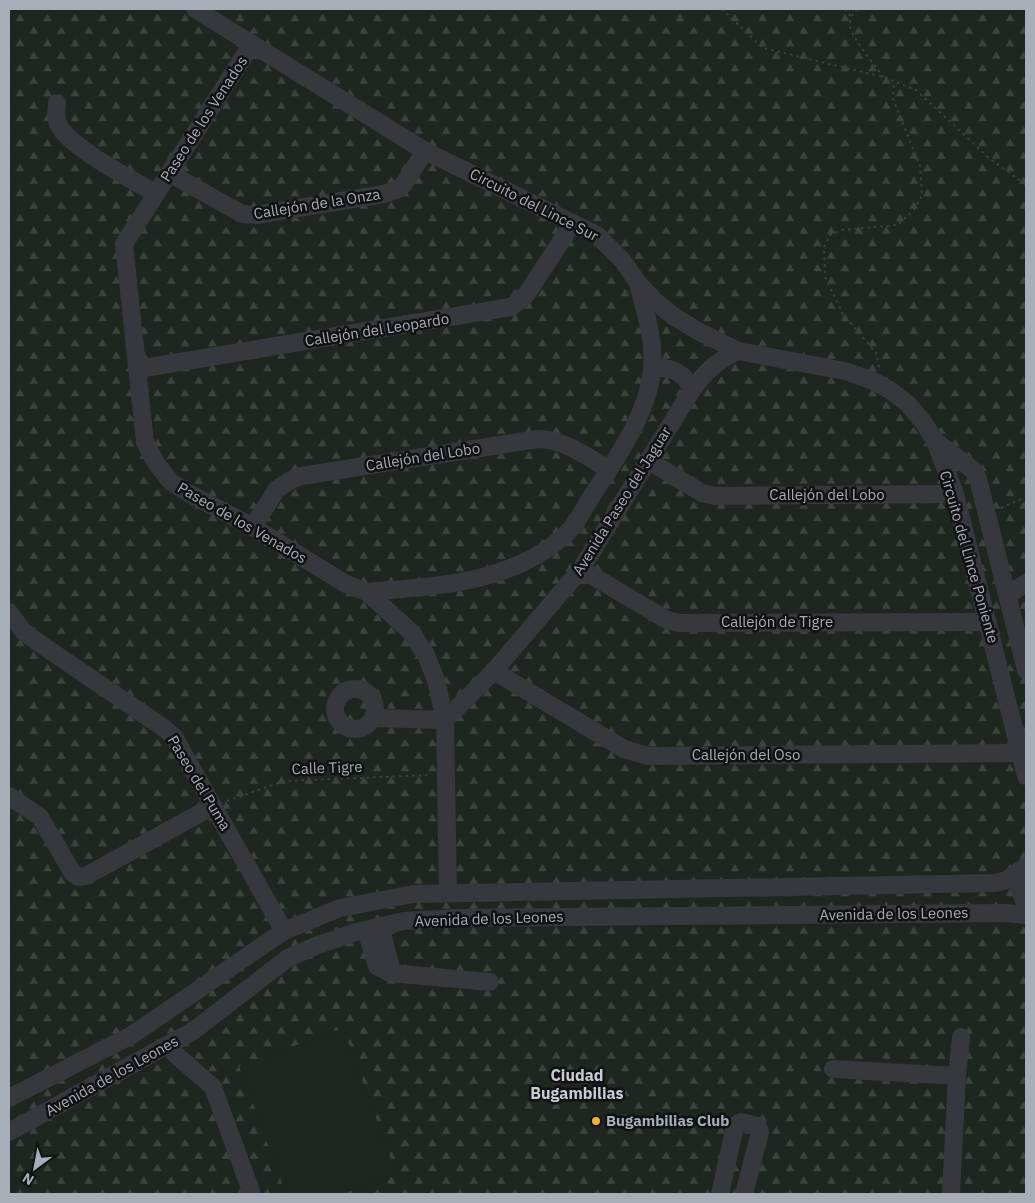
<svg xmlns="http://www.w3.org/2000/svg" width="1035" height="1203" font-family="'IBM Plex Sans',sans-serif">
	<defs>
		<pattern id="forest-firs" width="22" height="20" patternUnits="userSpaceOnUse" patternTransform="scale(1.25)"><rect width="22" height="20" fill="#1e261f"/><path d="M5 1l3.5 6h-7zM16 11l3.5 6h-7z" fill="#3c433d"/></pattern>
	</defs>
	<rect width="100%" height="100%" fill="#161618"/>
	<rect fill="url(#forest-firs)" x="9" y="9" width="1017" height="1185"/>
	<path fill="#1e261f" d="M343 1028 397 1175 342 1194H286L239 1066Z"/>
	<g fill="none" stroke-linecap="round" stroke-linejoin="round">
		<g stroke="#3d3f44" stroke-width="2" stroke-dasharray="2.5 4" stroke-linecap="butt">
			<path d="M722 9 763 48 883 77 916 90 990 159 1026 185"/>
			<path d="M845 9 851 17"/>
			<path d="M857 9C853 14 849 19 850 27 853 39 875 65 883 77"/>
			<path d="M879 367 876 353 843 314 825 277 824 247 830 235 842 230 897 225 913 211 922 196 920 166 893 99 894 81"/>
			<path d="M1001 508 1026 497"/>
			<path d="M227 801 284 781 431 775"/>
		</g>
		<g stroke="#37383d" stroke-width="18">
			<path d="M195 9 425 151 597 235 623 261 638 283 655 301 673 316 698 331 738 351 845 371 871 380 890 390 908 404 924 423 935 441 955 494 1026 776"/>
			<path d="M251 45 124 244 145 442 156 463 171 482 188 493 253 527 346 584 367 592 411 632 426 655 436 680 445 720 448 893"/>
			<path d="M57 103C56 112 55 121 61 129 78 152 130 178 156 194"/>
			<path d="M169 173 235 210 243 214 256 215 384 194 398 189 404 184 425 151"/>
			<path d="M138 369 511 307 523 298 528 292 573 223"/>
			<path d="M652 369C670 365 685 373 692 390"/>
			<path d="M935 441 973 470 978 479 1026 670"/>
			<path d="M649 461 702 493 715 496 955 494"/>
			<path d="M253 527 277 489 289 481 301 476 538 439C564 439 587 457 609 469"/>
			<path d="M581 569 665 619 678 623 988 622"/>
			<path d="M367 592C425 587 484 585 536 556 546 550 559 541 567 533 576 525 582 512 588 502 613 463 648 416 652 369 655 340 645 311 638 283"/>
			<path d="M1008 595 1026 583"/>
			<path d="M9 612 23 631 36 641 164 728 174 737 284 931"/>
			<path d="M494 671 624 749 648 756 1021 753"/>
			<circle cx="355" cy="709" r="20"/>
			<path d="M373 718 445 720"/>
			<path d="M445 720 494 671 581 569 692 390C708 369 714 363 738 351"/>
			<path d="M9 796 40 817 72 872 78 877 86 876 213 806"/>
			<path d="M1024 870 1020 889 1026 907"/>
			<path d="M380 926 390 964V973"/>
			<path d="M366 930 377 966 390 973 490 982"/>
			<path d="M169 1045 176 1055 213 1087 252 1194"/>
			<path d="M833 1069 957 1076"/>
			<path d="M9 1098 132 1035 284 931 340 908 413 894 995 883 1007 880 1026 866"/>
			<path d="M9 1132 193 1031 288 958 318 945 356 932 404 921 457 918 1004 913 1026 915"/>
			<path d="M720 1194 734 1131 736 1125 741 1122 758 1126 760 1132 744 1194"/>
			<path d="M951 1194 957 1076 961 1037"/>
		</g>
	</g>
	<circle fill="#f2b134" stroke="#111113" stroke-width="2" cx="596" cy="1121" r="5"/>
	<g text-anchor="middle" stroke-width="5" stroke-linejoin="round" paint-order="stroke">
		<g font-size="15" fill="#a8adb8" stroke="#111113">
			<text transform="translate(204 119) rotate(-57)" y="5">Paseo de los Venados</text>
			<text transform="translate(317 204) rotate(-9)" y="5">Callejón de la Onza</text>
			<text transform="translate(534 205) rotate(27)" y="5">Circuito del Lince Sur</text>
			<text transform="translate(377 330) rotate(-9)" y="5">Callejón del Leopardo</text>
			<text transform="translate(423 457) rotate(-9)" y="5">Callejón del Lobo</text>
			<text x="827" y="500">Callejón del Lobo</text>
			<text transform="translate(622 501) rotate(-58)" y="5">Avenida Paseo del Jaguar</text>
			<text transform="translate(242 523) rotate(30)" y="5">Paseo de los Venados</text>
			<text transform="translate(969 557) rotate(74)" y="5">Circuito del Lince Poniente</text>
			<text x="777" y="627">Callejón de Tigre</text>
			<text x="746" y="760">Callejón del Oso</text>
			<text transform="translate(327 768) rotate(-2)" y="5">Calle Tigre</text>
			<text transform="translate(199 783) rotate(59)" y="5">Paseo del Puma</text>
			<text transform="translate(894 914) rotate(-1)" y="5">Avenida de los Leones</text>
			<text transform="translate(489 919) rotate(-2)" y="5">Avenida de los Leones</text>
			<text transform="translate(112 1076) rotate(-29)" y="5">Avenida de los Leones</text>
		</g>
		<g font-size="15" font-weight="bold" fill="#a8adb8" stroke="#111113" text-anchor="start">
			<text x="606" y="1126">Bugambilias Club</text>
		</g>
		<g font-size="16" font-weight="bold" fill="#c9ccd4" stroke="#111113">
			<text x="577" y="1081">Ciudad<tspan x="577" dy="18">Bugambilias</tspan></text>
		</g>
	</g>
	<rect width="1035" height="1203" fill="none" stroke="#a8adb8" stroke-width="20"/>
	<g transform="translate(35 1168) rotate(212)" stroke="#111113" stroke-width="4" paint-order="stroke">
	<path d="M0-4L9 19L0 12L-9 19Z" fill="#a8adb8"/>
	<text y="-8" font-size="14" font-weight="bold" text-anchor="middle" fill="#a8adb8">N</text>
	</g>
</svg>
